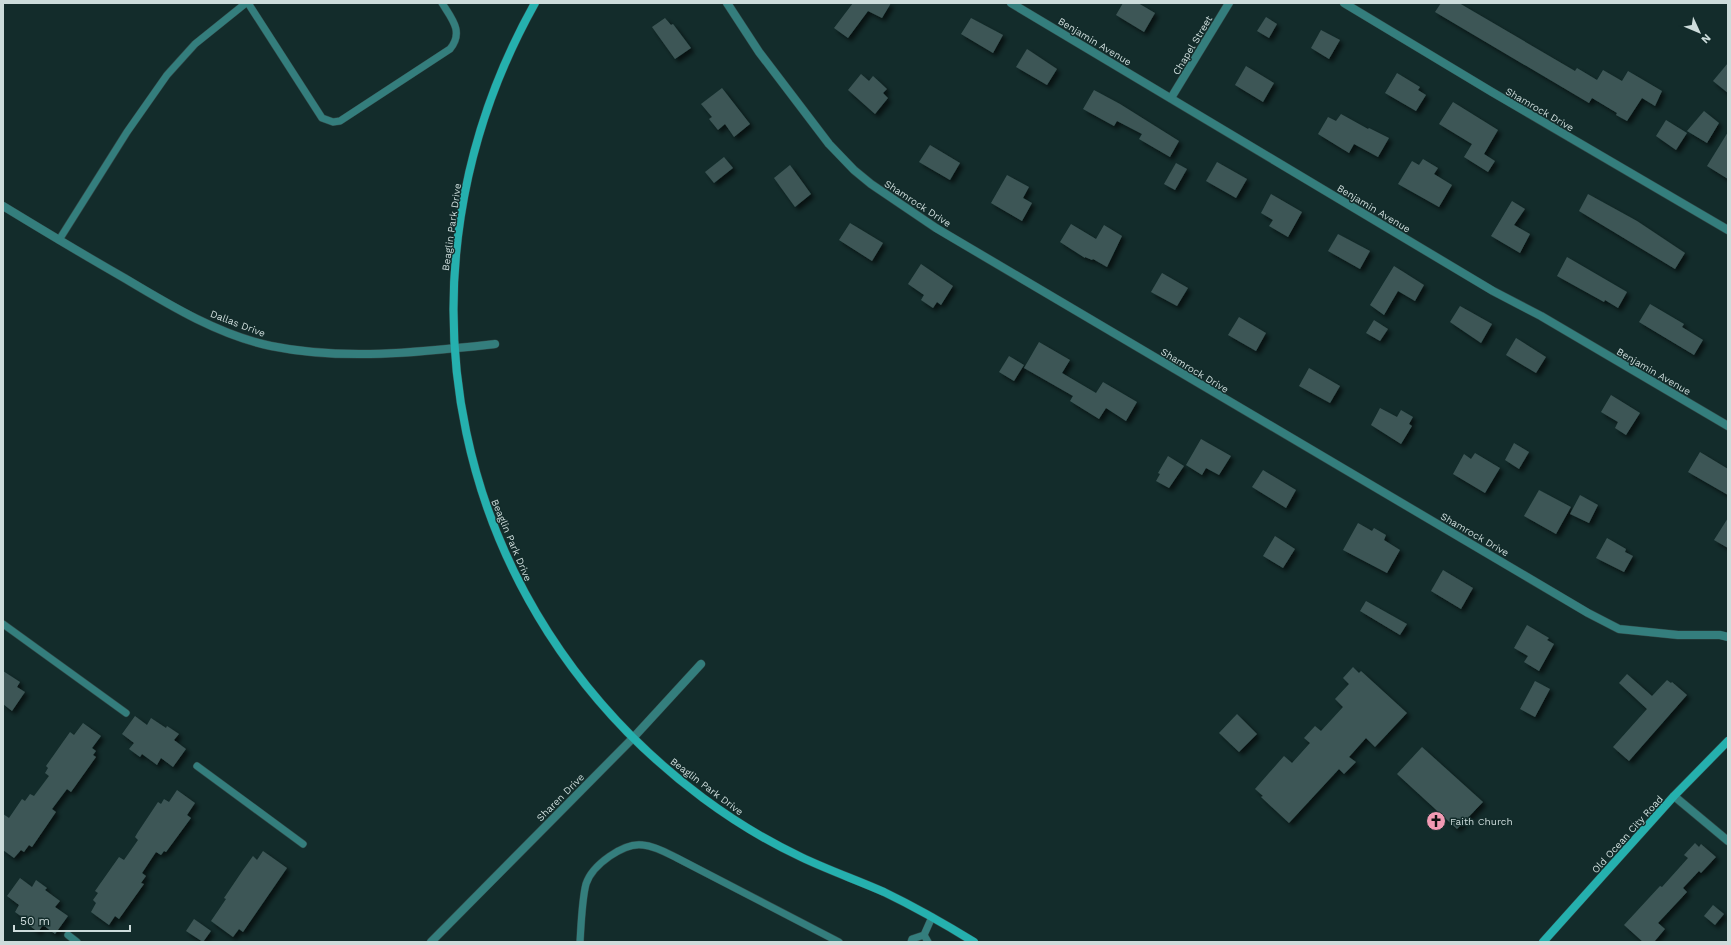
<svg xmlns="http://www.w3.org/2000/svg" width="1731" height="945" font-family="'Work Sans',sans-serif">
	<defs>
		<filter id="shadow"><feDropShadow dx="3.5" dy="3.5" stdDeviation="2" flood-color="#0009"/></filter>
	</defs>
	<rect width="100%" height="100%" fill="#132c2b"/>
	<g fill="#3d5756" filter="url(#shadow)">
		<path d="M853 3H891L882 18 868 11 848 38 834 28Z"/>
		<path d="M1123 3H1138L1155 13 1144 32 1116 15Z"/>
		<path d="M1441 3H1459L1575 71 1577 68 1597 80 1603 70 1622 81 1628 71 1662 91 1655 106 1642 98 1627 121 1616 115 1617 113 1592 98 1589 103 1435 12Z"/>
		<path d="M1266 17 1277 24 1269 38 1257 31Z"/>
		<path d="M665 18 671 25 673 24 691 48 675 59 652 27Z"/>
		<path d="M971 18 1003 35 993 53 961 34Z"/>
		<path d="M1321 30 1340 40 1329 59 1311 48Z"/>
		<path d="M1027 49 1057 69 1047 85 1016 67Z"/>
		<path d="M1728 63V93L1713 81Z"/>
		<path d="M1246 66 1274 83 1263 102 1235 85Z"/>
		<path d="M1397 73 1420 87 1418 90 1426 95 1416 111 1385 93Z"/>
		<path d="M861 74 869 81 873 76 887 89 883 93 888 98 875 114 848 90Z"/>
		<path d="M722 88 750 124 734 137 725 124 718 130 709 119 712 117 701 104Z"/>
		<path d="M1094 90 1120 104 1179 141 1170 157 1139 139 1142 134 1117 121 1114 126 1083 109Z"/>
		<path d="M1453 102 1498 130 1484 154 1495 161 1488 172 1464 157 1472 144 1439 124Z"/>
		<path d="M1704 111 1719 123 1707 143 1687 131Z"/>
		<path d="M1341 114 1368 129 1369 128 1389 138 1378 157 1354 144 1349 153 1318 134 1328 117 1336 121Z"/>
		<path d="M1666 120 1687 133 1676 150 1656 136Z"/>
		<path d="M1728 132V179L1707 166Z"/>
		<path d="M930 145 960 163 950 180 919 162Z"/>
		<path d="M724 157 733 168 714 183 705 172Z"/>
		<path d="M1423 159 1438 168 1434 174 1452 185 1439 207 1398 184 1412 161 1419 165Z"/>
		<path d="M1217 162 1247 179 1236 198 1206 181Z"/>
		<path d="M1176 163 1187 169 1175 190 1164 184Z"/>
		<path d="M790 165 811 194 795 207 774 178Z"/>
		<path d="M1007 175 1029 187 1023 198 1032 203 1022 221 991 203Z"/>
		<path d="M1271 194 1302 212 1288 237 1269 226 1273 220 1261 213Z"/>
		<path d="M1588 194 1637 221 1685 253 1675 269 1579 211Z"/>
		<path d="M1512 201 1525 209 1514 225 1530 234 1520 253 1491 236Z"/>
		<path d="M850 223 883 243 872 261 839 240Z"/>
		<path d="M1071 224 1096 239 1104 225 1122 236 1107 267 1093 259 1092 260 1085 257V258L1060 242Z"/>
		<path d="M1338 234 1370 251 1360 269 1328 251Z"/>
		<path d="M1567 257 1627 292 1618 308 1605 300 1604 302 1557 276Z"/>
		<path d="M921 264 953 286 941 305 937 302 933 308 921 300 924 295 908 284Z"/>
		<path d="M1394 266 1424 285 1415 301 1398 291 1384 315 1370 305Z"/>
		<path d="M1162 273 1188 288 1177 306 1151 292Z"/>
		<path d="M1650 304 1684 324 1682 327 1703 340 1694 355 1639 322Z"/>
		<path d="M1460 306 1492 324 1481 343 1450 322Z"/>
		<path d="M1239 317 1266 333 1256 351 1228 335Z"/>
		<path d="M1374 320 1388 329 1380 341 1366 333Z"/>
		<path d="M1516 338 1546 357 1536 373 1506 355Z"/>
		<path d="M1039 342 1070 360 1062 373 1096 393 1103 382 1137 402 1126 421 1106 408 1099 419 1070 401 1073 396 1024 368Z"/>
		<path d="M1009 356 1024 365 1014 381 999 372Z"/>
		<path d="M1309 368 1340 386 1330 403 1299 386Z"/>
		<path d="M1611 395 1640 413 1626 435 1615 428 1618 422 1601 412Z"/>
		<path d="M1380 408 1397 417 1401 410 1413 417 1409 424 1412 426 1401 444 1371 425Z"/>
		<path d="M1201 439 1231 456 1219 475 1206 468 1202 475 1186 465Z"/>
		<path d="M1514 443 1529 452 1519 469 1505 460Z"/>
		<path d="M1700 452 1728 469V495L1688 472Z"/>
		<path d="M1475 453 1500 468 1485 493 1453 474 1464 454 1471 459Z"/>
		<path d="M1168 456 1184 466 1169 488 1156 481 1160 474 1158 473Z"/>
		<path d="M1263 470 1296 490 1286 508 1252 487Z"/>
		<path d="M1539 490 1571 507 1556 534 1524 516Z"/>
		<path d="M1580 495 1598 505 1589 523 1570 514Z"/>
		<path d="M1728 518V548L1714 540Z"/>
		<path d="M1358 523 1372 531 1374 528 1386 535 1384 540 1400 550 1387 573 1343 550Z"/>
		<path d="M1275 536 1295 549 1283 568 1263 556Z"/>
		<path d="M1607 538 1626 549 1625 552 1633 556 1624 572 1596 558Z"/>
		<path d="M1443 570 1473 588 1461 609 1431 591Z"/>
		<path d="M1366 601 1407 624 1400 635 1360 611Z"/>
		<path d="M1527 625 1549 638 1547 640 1554 644 1539 671 1524 662 1528 656 1514 648Z"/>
		<path d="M1353 667 1359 673 1361 671 1407 713 1375 747 1366 738 1349 757 1356 762 1344 774 1339 769 1289 823 1261 797 1263 796 1255 789 1284 756 1292 763 1310 743 1304 738 1315 726 1321 731 1343 707 1335 699 1349 684 1343 678Z"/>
		<path d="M3 671 20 682 17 687 25 692 12 711 3 704Z"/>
		<path d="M1627 674 1652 696 1667 680 1671 683 1672 682 1687 695 1629 761 1613 747 1647 709 1619 683Z"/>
		<path d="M1535 681 1550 689 1535 717 1520 709Z"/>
		<path d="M1237 714 1257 734 1239 752 1219 733Z"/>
		<path d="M135 716 147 725 151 718 166 728 167 726 179 734 174 740 186 749 173 767 161 758 157 765 142 754 140 757 129 749 134 743 122 734Z"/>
		<path d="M83 723 101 736 92 748 96 751 93 755 96 757 71 792 67 789 52 809 56 812 32 847 29 845 24 852 21 850 14 858 3 850V814L9 818 22 799 25 801 30 794 34 796 49 776 45 773 48 768 46 766 70 732 74 735Z"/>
		<path d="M1422 747 1483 802 1457 829 1397 774Z"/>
		<path d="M177 790 195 803 187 815 191 818 166 852 164 851 161 855 156 852 142 873 146 876 141 883 144 884 119 919 115 916 109 925 91 912 96 903 93 900 98 893 95 891 119 857 124 860 138 840 135 837 138 832 158 802 161 804 164 799 169 802Z"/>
		<path d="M1695 843 1699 847 1701 844 1716 857 1701 873 1699 871 1683 888 1687 892 1658 923 1665 929 1654 942H1643L1624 925 1660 886 1662 887 1688 858 1684 855Z"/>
		<path d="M263 851 287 868 243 932 239 929 233 937 211 921 226 899 224 898 243 870 253 856 257 860Z"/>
		<path d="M20 878 32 887 36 880 47 888 45 890 60 901 55 907 68 916 55 934 43 925 38 932 27 924 29 922 15 912 19 905 7 896Z"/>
		<path d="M1713 905 1724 914 1715 925 1704 916Z"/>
		<path d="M194 919 211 931 203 942 186 931Z"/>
	</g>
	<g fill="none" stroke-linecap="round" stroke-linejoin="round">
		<defs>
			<g id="lane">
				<path d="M248 3 322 118 333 122 340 121 450 49C464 32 452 19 442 3"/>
				<path d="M59 240 127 132 167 75 195 44 246 3"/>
				<path d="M3 624 126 713"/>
				<path d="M197 766 303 844"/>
				<path d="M68 935 77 942"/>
				<path d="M924 935 928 942"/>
				<path d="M580 942C581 926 582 899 586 884 592 865 624 842 643 845 655 846 667 853 677 858L839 942"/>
				<path d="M911 942 912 939 924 935 932 917"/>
			</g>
			<g id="street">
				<path d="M727 3 759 52 829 144 854 170 871 184 936 228 1588 613 1619 629 1678 635H1720L1728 637"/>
				<path d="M1011 3 1493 291 1541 316 1728 426"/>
				<path d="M1344 3 1492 92 1728 230"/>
				<path d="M1171 98 1229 3"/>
				<path d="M3 206C44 231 84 255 126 279 171 306 219 335 271 346 344 361 422 352 495 344"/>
				<path d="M1674 796 1728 841"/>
				<path d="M431 942 633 738 701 664"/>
			</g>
			<g id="secondary">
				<path d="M535 3C381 278 450 609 703 798 734 821 767 841 801 857 828 870 857 880 884 892 915 907 945 924 974 942"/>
				<path d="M1543 942 1674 796 1728 741"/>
			</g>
		</defs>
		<use href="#lane" stroke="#314847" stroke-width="8"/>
		<use href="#street" stroke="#314847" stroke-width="9"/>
		<use href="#secondary" stroke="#314847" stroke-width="9"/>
		<use href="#lane" stroke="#347e7d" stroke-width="7"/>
		<use href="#street" stroke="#347e7d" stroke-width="8"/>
		<use href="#secondary" stroke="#25b0ae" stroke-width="8"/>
	</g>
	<defs>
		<symbol id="church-disc" viewBox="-11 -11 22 22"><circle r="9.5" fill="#f19ab3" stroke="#132c2b"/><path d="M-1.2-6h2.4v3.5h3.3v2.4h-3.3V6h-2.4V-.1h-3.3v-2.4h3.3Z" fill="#111"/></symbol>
	</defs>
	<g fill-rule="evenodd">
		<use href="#church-disc" x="1425" y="810" width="22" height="22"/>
	</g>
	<g text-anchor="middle" stroke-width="3" stroke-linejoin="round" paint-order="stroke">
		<g font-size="10" fill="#cddcdb" stroke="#132c2b">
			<text transform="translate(1095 41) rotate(31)" y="4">Benjamin Avenue</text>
			<text transform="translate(1192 45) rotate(-59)" y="4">Chapel Street</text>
			<text transform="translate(1540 109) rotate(30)" y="4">Shamrock Drive</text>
			<text transform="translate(918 203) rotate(33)" y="4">Shamrock Drive</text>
			<text transform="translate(1374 208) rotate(31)" y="4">Benjamin Avenue</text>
			<text transform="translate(451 227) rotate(-82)" y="4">Beaglin Park Drive</text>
			<text transform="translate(238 323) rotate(21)" y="4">Dallas Drive</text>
			<text transform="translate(1195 370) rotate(31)" y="4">Shamrock Drive</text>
			<text transform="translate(1654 371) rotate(30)" y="4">Benjamin Avenue</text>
			<text transform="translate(1475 534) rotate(30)" y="4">Shamrock Drive</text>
			<text transform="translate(512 540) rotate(67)" y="4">Beaglin Park Drive</text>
			<text transform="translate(707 786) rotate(37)" y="4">Beaglin Park Drive</text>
			<text transform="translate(560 797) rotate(-45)" y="4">Sharen Drive</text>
			<text transform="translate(1627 834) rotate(-48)" y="4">Old Ocean City Road</text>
		</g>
		<g font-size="10" fill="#cddcdb" stroke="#132c2b" text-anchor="start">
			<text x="1450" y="825">Faith Church</text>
		</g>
	</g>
	<rect width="1731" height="945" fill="none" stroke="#cddcdb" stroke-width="8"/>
	<g transform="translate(1699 32) rotate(134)" stroke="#132c2b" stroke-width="3" paint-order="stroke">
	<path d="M0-3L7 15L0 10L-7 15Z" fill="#cddcdb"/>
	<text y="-6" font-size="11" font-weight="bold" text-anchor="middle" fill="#cddcdb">N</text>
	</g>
	<path d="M14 925v6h116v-6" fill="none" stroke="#cddcdb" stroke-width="2"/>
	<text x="20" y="925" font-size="12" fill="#cddcdb" stroke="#132c2b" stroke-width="3" paint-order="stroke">50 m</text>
</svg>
